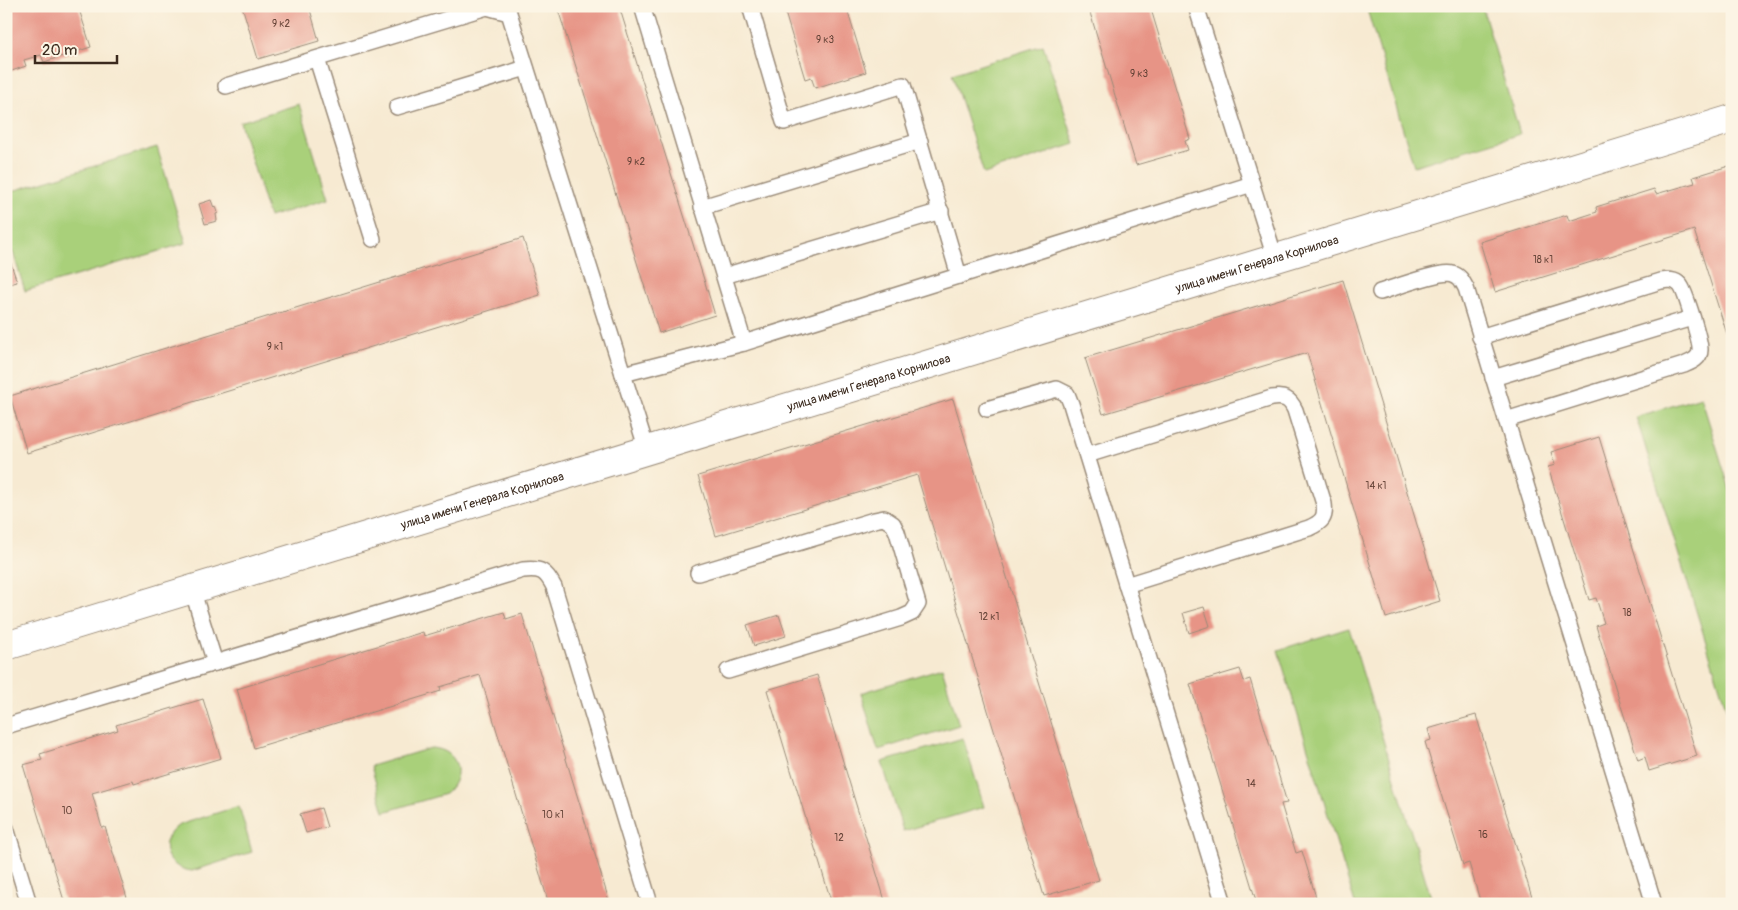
<svg xmlns="http://www.w3.org/2000/svg" width="1738" height="910" font-family="Pangolin,sans-serif">
	<rect width="100%" height="100%" fill="#fcf5e5"/>
	<filter id="ink" filterUnits="userSpaceOnUse"><feTurbulence type="fractalNoise" baseFrequency=".02" numOctaves="2"/><feDisplacementMap in="SourceGraphic" scale="10" xChannelSelector="R" yChannelSelector="G"/><feConvolveMatrix kernelMatrix="1 2 1 2 8 2 1 2 1" color-interpolation-filters="sRGB"/></filter>
	<filter id="wash" filterUnits="userSpaceOnUse"><feTurbulence type="fractalNoise" baseFrequency=".0096" numOctaves="4" result="noise"/><feDisplacementMap in="SourceGraphic" scale="20" xChannelSelector="R" yChannelSelector="G"/><feGaussianBlur stdDeviation="1.12" result="paint"/><feColorMatrix in="noise" values="0 0 0 0 0 0 0 0 0 0 0 0 0 0 0 0 0 1.4 0 .05"/><feComposite in="paint" operator="in"/></filter>
	<g filter="url(#wash)">
		<rect width="100%" height="100%" fill="#f7ead2"/>
		<g fill="#a9d07a" stroke="#727d4c">
			<path d="M1366 6H1482L1520 134 1414 166Z"/>
			<path d="M1043 45 1075 144 984 174 952 74Z"/>
			<path d="M299 104 328 199 269 217 240 122Z"/>
			<path d="M157 147 186 243 25 291 13 252 6 254V193Z"/>
			<path d="M1701 397 1732 496 1731 723 1636 417Z"/>
			<path d="M1349 628 1433 904H1355L1278 650Z"/>
			<path d="M942 668 959 725 878 750 861 693Z"/>
			<path d="M963 738 984 807 903 831 882 762Z"/>
			<path d="M431 748C459 749 466 777 445 794L384 812 371 766Z"/>
			<path d="M239 806 252 852 192 871C165 868 155 842 179 825Z"/>
		</g>
		<g id="blocks">
			<g fill="#e79486">
				<path d="M6 6H78L91 47 44 62 41 55 24 60 26 66 6 73Z"/>
				<path d="M242 6H309L319 41 258 59Z"/>
				<path d="M557 6H619L715 315 659 333Z"/>
				<path d="M783 6H846L866 72 815 88 811 77 805 79Z"/>
				<path d="M1088 6H1150L1190 139 1185 141 1188 150 1136 165Z"/>
				<path d="M1732 165V350L1694 230 1495 292 1480 242 1567 215 1569 221 1597 212 1596 207 1654 189 1656 194 1695 183 1693 177Z"/>
				<path d="M211 200 214 208 216 206 218 213 216 214 217 221 205 224 199 204Z"/>
				<path d="M523 238 540 295 27 453 10 396Z"/>
				<path d="M10 261 17 282 6 285V263Z"/>
				<path d="M1343 280 1440 601 1386 618 1307 353 1103 414 1085 358Z"/>
				<path d="M953 399 1099 880 1044 896 917 475 716 536 698 476Z"/>
				<path d="M1599 437 1697 756 1649 771 1645 757 1638 760 1596 626 1604 623 1596 598 1589 600 1548 467 1555 465 1551 452Z"/>
				<path d="M1204 607 1210 626 1189 633 1183 613Z"/>
				<path d="M504 612 506 619 522 614 610 904H549L480 675 440 687 441 691 254 748 237 689 423 632 424 636Z"/>
				<path d="M779 615 786 636 754 646 747 625Z"/>
				<path d="M1240 669 1244 681 1250 679 1287 803 1281 804 1296 853 1302 851 1318 904H1257L1190 684Z"/>
				<path d="M817 675 886 904H832L791 770 767 690Z"/>
				<path d="M203 699 221 758 134 784 133 781 92 793 102 828 105 827 128 901 119 904H65L23 765 42 760 40 754 118 730 116 725Z"/>
				<path d="M1476 715 1534 904H1481L1469 863 1463 865 1444 804 1425 742 1431 740 1428 729Z"/>
				<path d="M321 808 327 827 306 833 300 814Z"/>
			</g>
		</g>
	</g>
	<g filter="url(#ink)">
		<use href="#blocks" fill-opacity="0" stroke="#998a78" stroke-width="1"/>
		<g fill="none" stroke-linecap="round" stroke-linejoin="round">
			<defs>
				<g id="lane">
					<path d="M642 6 744 343"/>
					<path d="M750 6 784 122 903 85 959 276"/>
					<path d="M1196 6 1275 258"/>
					<path d="M317 59 373 239"/>
					<path d="M226 86 487 7 509 13 647 450"/>
					<path d="M397 107 526 68"/>
					<path d="M702 207 920 141"/>
					<path d="M724 276 941 211"/>
					<path d="M1380 292C1394 288 1441 270 1453 274 1460 276 1462 281 1466 288L1654 904"/>
					<path d="M1480 337 1661 281C1668 280 1675 279 1680 285 1685 290 1701 343 1700 350 1700 359 1691 362 1684 365L1506 420"/>
					<path d="M623 374 744 343 1252 184"/>
					<path d="M1493 378 1692 318"/>
					<path d="M987 409 1057 389 1067 394 1071 404 1224 904"/>
					<path d="M1087 455 1272 398C1284 396 1290 399 1295 410L1324 504C1326 518 1322 522 1309 528L1126 585"/>
					<path d="M698 573 874 520 884 518 893 524 897 532 918 604 912 613 901 618 728 671"/>
					<path d="M192 589 215 663"/>
					<path d="M6 726 523 570C541 568 546 571 554 587L650 904"/>
					<path d="M6 828 29 904"/>
				</g>
				<g id="street">
					<path id="s1" d="M6 646 1732 119"/>
				</g>
			</defs>
			<use href="#lane" stroke="#998a78" stroke-width="18"/>
			<use href="#street" stroke="#998a78" stroke-width="30"/>
			<use href="#lane" stroke="#fff" stroke-width="15"/>
			<use href="#street" stroke="#fff" stroke-width="28"/>
		</g>
	</g>
	<g text-anchor="middle" stroke-width="4" stroke-linejoin="round" paint-order="stroke">
		<g font-size="10" fill="#664438">
			<text x="281" y="27">9 к2</text>
			<text x="825" y="43">9 к3</text>
			<text x="1139" y="77">9 к3</text>
			<text x="636" y="165">9 к2</text>
			<text x="1543" y="263">18 к1</text>
			<text x="275" y="350">9 к1</text>
			<text x="1376" y="489">14 к1</text>
			<text x="1627" y="616">18</text>
			<text x="989" y="620">12 к1</text>
			<text x="1251" y="787">14</text>
			<text x="67" y="814">10</text>
			<text x="553" y="818">10 к1</text>
			<text x="1483" y="838">16</text>
			<text x="839" y="841">12</text>
		</g>
		<g font-size="12" fill="#3b2a1e" stroke="#fcf5e5">
			<text dy="4" stroke="none"><textPath href="#s1" startOffset="1308">улица имени Генерала Корнилова</textPath></text>
			<text dy="4" stroke="none"><textPath href="#s1" startOffset="902">улица имени Генерала Корнилова</textPath></text>
			<text dy="4" stroke="none"><textPath href="#s1" startOffset="498">улица имени Генерала Корнилова</textPath></text>
		</g>
	</g>
	<rect width="1738" height="910" fill="none" stroke="#fcf5e5" stroke-width="25"/>
	<path d="M35 55v8h82v-8" fill="none" stroke="#3b2a1e" stroke-width="2.5"/>
	<text x="42" y="55" font-size="15" fill="#3b2a1e" stroke="#fcf5e5" stroke-width="4" paint-order="stroke">20 m</text>
</svg>
